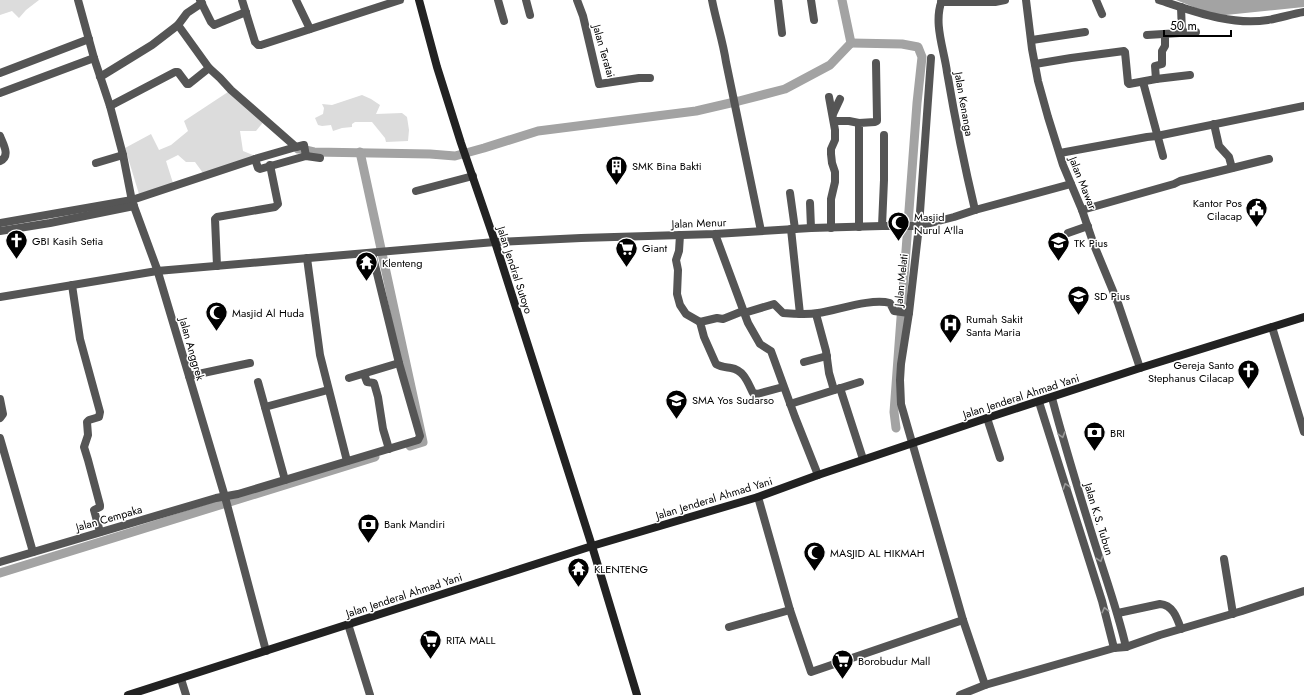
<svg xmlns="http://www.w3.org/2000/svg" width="1304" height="695" font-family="Jost,sans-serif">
	<rect width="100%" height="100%" fill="#fff"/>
	<g fill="#dcdcdc">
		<path d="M0 0H39L26 10 19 18 12 11 0 15Z"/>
		<path d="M228 92 265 120 256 131H240L243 151 258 157 203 173 195 162H186L178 155 166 161 173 183 139 194 125 148 151 134 159 150 171 145 188 131 184 121Z"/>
		<path d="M362 95 371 99 380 105 376 114 402 113 407 117 409 130 408 141 386 142 385 138 372 122H355L352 124V127L342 128 333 131 331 125 322 126 318 125 315 118 323 114 324 108 322 104 332 105Z"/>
	</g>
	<path fill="#a3a3a3" d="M1176 0H1304V7L1216 16Z"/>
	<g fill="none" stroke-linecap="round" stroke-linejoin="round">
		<g stroke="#a3a3a3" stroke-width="9">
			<path d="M851 43 902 44 918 47 922 57 917 103 894 412 896 428"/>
			<path d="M298 149H301L314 152 430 154 455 156 484 148 538 131 696 111 739 101 785 89 830 65 851 43 842 0"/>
			<path d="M360 152 423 442 410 446"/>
			<path d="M0 573 375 457"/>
		</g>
		<g stroke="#555" stroke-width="8">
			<path d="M78 0 94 58 110 106 123 155 132 201 157 269 189 376 225 497 266 651"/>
			<path d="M200 0 211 22 214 25 246 12"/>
			<path d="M242 0 255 42 258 45H261L400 0"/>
			<path d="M296 0 310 29"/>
			<path d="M498 0 504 21"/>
			<path d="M526 0 530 15"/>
			<path d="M577 0 583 16 599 84 639 78H650"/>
			<path d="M712 0C716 21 723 41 726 62L761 231"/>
			<path d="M778 0 782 33"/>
			<path d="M811 0 814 20"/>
			<path d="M942 0C933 23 944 49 947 72 955 119 964 164 975 210"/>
			<path d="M1026 0 1032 49 1038 81 1048 117 1063 165 1082 210 1094 245 1118 303 1140 368"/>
			<path d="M1096 0 1102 14"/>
			<path d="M1159 0C1193 11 1231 26 1268 20 1280 18 1292 14 1304 12"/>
			<path d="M941 2H995L1005 0"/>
			<path d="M1181 7 1182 33"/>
			<path d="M178 25 187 13 202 3"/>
			<path d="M1147 35 1196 32"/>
			<path d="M1032 40 1085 32"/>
			<path d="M1035 64 1071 58 1124 51 1125 52 1128 83 1129 84 1156 79 1190 75"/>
			<path d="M0 73 89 39"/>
			<path d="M100 77 152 45 178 25 209 68"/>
			<path d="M1156 79 1155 66 1162 64V51L1165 46V34"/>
			<path d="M1143 82 1163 156"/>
			<path d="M0 93 94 58"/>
			<path d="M829 97 835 130V140L831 149V154L832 163 835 172V182L831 199V228"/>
			<path d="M833 114 840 99"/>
			<path d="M834 121H849L859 123"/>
			<path d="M1214 124 1219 146 1229 157 1232 168"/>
			<path d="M0 136C3 144 11 156 0 161"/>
			<path d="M296 147 304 145 306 156"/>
			<path d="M1060 153 1147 137 1157 136 1304 106"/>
			<path d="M255 159 258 168 260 169 306 156 320 158"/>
			<path d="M96 163 123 155"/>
			<path d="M416 191 473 176"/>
			<path d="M790 193 795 229"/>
			<path d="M810 203 811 228"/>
			<path d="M1082 210 1174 184 1180 181 1269 159"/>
			<path d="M0 223 132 200 255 159 296 147 231 90 220 78 209 68 189 84H187L178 72H175L110 106"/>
			<path d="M882 226 884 180V135"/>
			<path d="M859 227V123L875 122 877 121V119L876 63"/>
			<path d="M791 229 800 314"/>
			<path d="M0 231 50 223 134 206"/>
			<path d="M1068 233 1088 226"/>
			<path d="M715 234 748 323 760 344 771 351 795 417 818 475"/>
			<path d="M680 235 679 251 676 260 678 270 677 294 680 305 686 314 700 322"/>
			<path d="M307 258 320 355 347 461"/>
			<path d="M217 266 215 219 217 217 275 207 278 204 270 165"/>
			<path d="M72 285 80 339 100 412 99 417 89 420 87 422 88 435 84 447 88 460 100 505V507L94 510 100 532"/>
			<path d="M0 297 157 271 495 242 581 238 715 234 811 228 882 226H919L931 58"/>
			<path d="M743 311 723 319 717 318 700 322 704 337 716 364C721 367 725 367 731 368 744 370 748 383 753 393L757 394 783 387"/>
			<path d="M744 313 774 304 783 313C794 314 807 315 818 313 838 310 871 298 890 303L894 311 909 313"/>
			<path d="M816 314 826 351 829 373 834 390"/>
			<path d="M1272 327 1304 432"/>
			<path d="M804 362 827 356"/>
			<path d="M364 374 367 382 374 383 378 397 383 429 389 449"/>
			<path d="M189 376 250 363"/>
			<path d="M349 378 399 363"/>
			<path d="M258 382 285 480"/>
			<path d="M840 388 863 459"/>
			<path d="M1052 398C1065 447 1080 496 1095 544 1106 579 1118 612 1126 647"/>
			<path d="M0 399 3 414 0 418"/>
			<path d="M1039 402 1102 601 1114 648"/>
			<path d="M790 404 860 382"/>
			<path d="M265 407 328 390"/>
			<path d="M987 418 1000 458"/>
			<path d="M0 438 33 552"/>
			<path d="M758 497 790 610 811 672 963 620"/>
			<path d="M1224 559 1233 614"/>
			<path d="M0 562 216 498 238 494 418 440 420 436 399 363 372 253"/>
			<path d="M1118 613 1160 604C1173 605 1177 618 1181 629"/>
			<path d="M348 624 370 695"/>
			<path d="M729 627 790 610"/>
			<path d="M181 679 186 695"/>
			<path d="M985 685 963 620 901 404 900 380 901 364 909 313 919 226 954 217 975 210 1071 184"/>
			<path d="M960 695 985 685 1114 648 1126 647 1160 635 1242 611 1304 591"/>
		</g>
		<g stroke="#222" stroke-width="8">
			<path d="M419 0 437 67 461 143 495 242 592 546 637 695"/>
			<path d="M128 695 592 546 758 497 818 475 987 418 1140 368 1304 317"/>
		</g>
	</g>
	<defs><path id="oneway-chevron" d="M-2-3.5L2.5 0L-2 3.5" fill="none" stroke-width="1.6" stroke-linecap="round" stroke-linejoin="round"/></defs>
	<g stroke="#999">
		<use href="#oneway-chevron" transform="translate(1062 435) rotate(74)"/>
		<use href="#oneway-chevron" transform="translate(1066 486) rotate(-108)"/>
		<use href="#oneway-chevron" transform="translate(1100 559) rotate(71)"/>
		<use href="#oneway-chevron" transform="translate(1105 610) rotate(-104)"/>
	</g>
	<defs>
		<symbol id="building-pin" viewBox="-11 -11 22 30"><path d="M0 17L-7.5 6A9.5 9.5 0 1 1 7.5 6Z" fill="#000" stroke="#fff"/><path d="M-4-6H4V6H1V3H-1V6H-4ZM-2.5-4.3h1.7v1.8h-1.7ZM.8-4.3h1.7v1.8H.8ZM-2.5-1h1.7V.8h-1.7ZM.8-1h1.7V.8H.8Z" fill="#fff"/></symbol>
		<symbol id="civic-pin" viewBox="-11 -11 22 30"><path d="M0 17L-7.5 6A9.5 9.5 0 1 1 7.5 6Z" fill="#000" stroke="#fff"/><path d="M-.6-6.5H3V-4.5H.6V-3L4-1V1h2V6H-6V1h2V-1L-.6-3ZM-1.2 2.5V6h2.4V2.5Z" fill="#fff"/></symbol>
		<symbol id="mosque-pin" viewBox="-11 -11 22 30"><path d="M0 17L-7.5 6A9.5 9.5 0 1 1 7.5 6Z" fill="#000" stroke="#fff"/><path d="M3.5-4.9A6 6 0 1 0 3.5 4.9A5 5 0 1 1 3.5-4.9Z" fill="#fff"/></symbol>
		<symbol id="church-pin" viewBox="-11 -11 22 30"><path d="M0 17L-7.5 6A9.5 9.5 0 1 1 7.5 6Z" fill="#000" stroke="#fff"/><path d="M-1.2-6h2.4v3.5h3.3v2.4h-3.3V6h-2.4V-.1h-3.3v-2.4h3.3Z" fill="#fff"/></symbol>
		<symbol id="school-pin" viewBox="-11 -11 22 30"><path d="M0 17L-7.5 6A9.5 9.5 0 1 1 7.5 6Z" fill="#000" stroke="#fff"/><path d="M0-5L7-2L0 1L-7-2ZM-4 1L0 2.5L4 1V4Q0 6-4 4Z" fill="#fff"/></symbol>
		<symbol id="supermarket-pin" viewBox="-11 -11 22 30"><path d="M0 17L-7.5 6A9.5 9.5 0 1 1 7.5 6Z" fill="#000" stroke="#fff"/><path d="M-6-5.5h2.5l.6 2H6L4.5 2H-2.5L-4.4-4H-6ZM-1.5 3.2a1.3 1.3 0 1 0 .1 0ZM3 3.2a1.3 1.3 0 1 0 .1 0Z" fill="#fff"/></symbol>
		<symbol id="temple-pin" viewBox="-11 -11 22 30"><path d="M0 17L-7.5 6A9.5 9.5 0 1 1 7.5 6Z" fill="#000" stroke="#fff"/><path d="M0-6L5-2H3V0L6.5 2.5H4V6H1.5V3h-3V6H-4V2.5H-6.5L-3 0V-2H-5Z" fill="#fff"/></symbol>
		<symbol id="hospital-pin" viewBox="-11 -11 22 30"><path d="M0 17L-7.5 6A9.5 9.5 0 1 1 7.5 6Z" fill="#000" stroke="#fff"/><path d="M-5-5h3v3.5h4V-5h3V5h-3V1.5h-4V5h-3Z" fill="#fff"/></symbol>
		<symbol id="bank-pin" viewBox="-11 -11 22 30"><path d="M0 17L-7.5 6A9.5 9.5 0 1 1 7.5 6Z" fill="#000" stroke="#fff"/><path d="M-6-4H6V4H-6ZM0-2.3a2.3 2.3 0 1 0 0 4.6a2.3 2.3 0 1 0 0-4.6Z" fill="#fff"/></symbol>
	</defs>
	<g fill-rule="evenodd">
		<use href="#building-pin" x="604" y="154" width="25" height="34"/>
		<use href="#civic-pin" x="1244" y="196" width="25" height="34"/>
		<use href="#mosque-pin" x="886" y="210" width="25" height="34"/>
		<use href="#church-pin" x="4" y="228" width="25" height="34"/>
		<use href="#school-pin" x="1046" y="230" width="25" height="34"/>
		<use href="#supermarket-pin" x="614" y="236" width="25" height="34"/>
		<use href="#temple-pin" x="354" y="250" width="25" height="34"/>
		<use href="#school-pin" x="1066" y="284" width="25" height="34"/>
		<use href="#mosque-pin" x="204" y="300" width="25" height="34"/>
		<use href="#hospital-pin" x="938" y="312" width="25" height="34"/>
		<use href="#church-pin" x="1236" y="358" width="25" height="34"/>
		<use href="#school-pin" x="664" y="388" width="25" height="34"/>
		<use href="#bank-pin" x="1082" y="420" width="25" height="34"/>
		<use href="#bank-pin" x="356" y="512" width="25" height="34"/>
		<use href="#mosque-pin" x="802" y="540" width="25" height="34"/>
		<use href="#temple-pin" x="566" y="556" width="25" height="34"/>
		<use href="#supermarket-pin" x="418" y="628" width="25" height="34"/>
		<use href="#supermarket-pin" x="830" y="648" width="25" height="34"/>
	</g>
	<g text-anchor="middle" stroke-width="3" stroke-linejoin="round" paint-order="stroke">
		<g font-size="11" fill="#000" stroke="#fff">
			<text transform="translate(604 51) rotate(74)" y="4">Jalan Teratai</text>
			<text transform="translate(964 104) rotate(80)" y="4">Jalan Kenanga</text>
			<text transform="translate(1083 183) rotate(68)" y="4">Jalan Mawar</text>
			<text transform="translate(699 223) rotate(-2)" y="4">Jalan Menur</text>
			<text transform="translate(515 270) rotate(72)" y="4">Jalan Jendral Sutoyo</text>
			<text transform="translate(901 280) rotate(-84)" y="4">Jalan Melati</text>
			<text transform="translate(192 349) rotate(74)" y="4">Jalan Anggrek</text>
			<text transform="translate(1021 396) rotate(-18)" y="4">Jalan Jenderal Ahmad Yani</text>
			<text transform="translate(714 498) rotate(-17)" y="4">Jalan Jenderal Ahmad Yani</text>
			<text transform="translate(109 518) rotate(-16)" y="4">Jalan Cempaka</text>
			<text transform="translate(1099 519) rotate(73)" y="4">Jalan K.S. Tubun</text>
			<text transform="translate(404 595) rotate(-18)" y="4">Jalan Jenderal Ahmad Yani</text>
		</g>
		<g font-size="11" fill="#000" stroke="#fff" text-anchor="start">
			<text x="632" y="170">SMK Bina Bakti</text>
			<text x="1242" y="207" text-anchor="end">Kantor Pos<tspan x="1242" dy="13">Cilacap</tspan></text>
			<text x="914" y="221">Masjid<tspan x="914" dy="13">Nurul A'lla</tspan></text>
			<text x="32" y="245">GBI Kasih Setia</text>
			<text x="1074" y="247">TK Pius</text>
			<text x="642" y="252">Giant</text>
			<text x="382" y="267">Klenteng</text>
			<text x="1094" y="300">SD Pius</text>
			<text x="232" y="317">Masjid Al Huda</text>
			<text x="966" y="323">Rumah Sakit<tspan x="966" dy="13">Santa Maria</tspan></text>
			<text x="1234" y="369" text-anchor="end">Gereja Santo<tspan x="1234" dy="13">Stephanus Cilacap</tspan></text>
			<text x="692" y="404">SMA Yos Sudarso</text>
			<text x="1110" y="437">BRI</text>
			<text x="384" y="528">Bank Mandiri</text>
			<text x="830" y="557">MASJID AL HIKMAH</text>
			<text x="594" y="573">KLENTENG</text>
			<text x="446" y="644">RITA MALL</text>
			<text x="858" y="665">Borobudur Mall</text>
		</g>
	</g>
	<path d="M1164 30v6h67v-6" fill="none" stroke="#000000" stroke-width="2"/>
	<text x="1170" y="30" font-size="12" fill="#000000" stroke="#ffffff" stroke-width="3" paint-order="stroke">50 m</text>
</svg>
